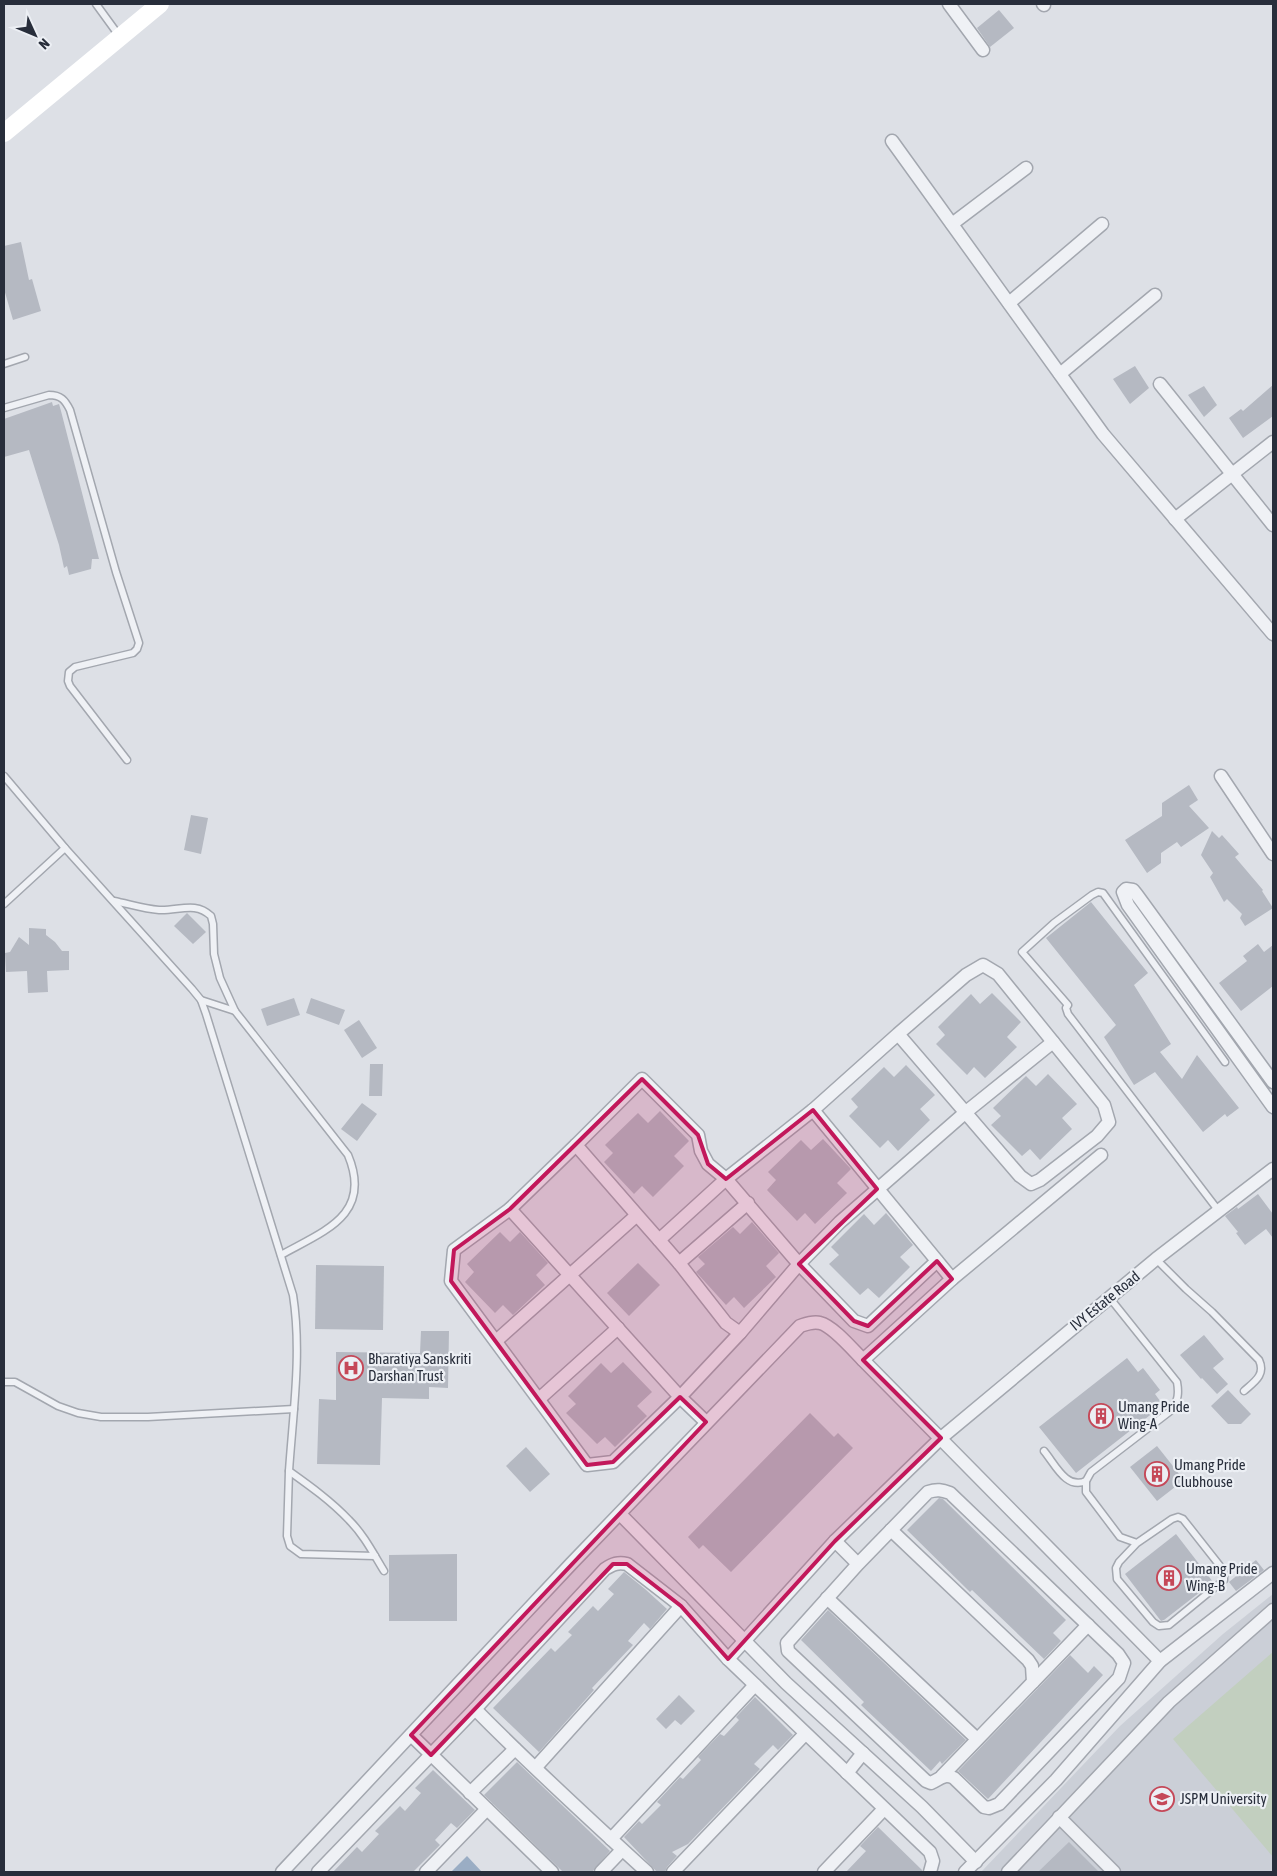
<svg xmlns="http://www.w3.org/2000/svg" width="1277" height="1876" font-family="'Asap Condensed',sans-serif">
	<rect width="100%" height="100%" fill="#dde0e6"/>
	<path fill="#cbcfd7" d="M1273 1594V1872H981L1120 1726 1223 1634Z"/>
	<path fill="#c2cfbf" d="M1273 1652V1857L1173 1739Z"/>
	<path fill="#9aadc4" d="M467 1856 482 1872H451Z"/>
	<g fill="#b5b9c2">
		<path d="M999 10 1014 28 990 47 977 28Z"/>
		<path d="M21 242 29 280 32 279 41 311 13 320 4 289V246Z"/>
		<path d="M1135 366 1149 388 1130 404 1113 379Z"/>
		<path d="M1273 385V416L1243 438 1229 418 1241 409 1243 411Z"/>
		<path d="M1204 386 1217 405 1204 417 1188 395Z"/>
		<path d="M52 402 53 406 59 404 61 411 99 559H92L91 569 69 575 67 566 64 568 59 545 29 450 4 457V419Z"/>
		<path d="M1189 785 1198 800 1189 806 1209 828 1181 847 1177 842 1161 853V863L1147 873 1125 840 1162 816V803Z"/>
		<path d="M191 815 208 818 201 854 184 850Z"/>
		<path d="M1212 831 1219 838 1222 835 1239 854 1235 857 1263 890 1262 891 1273 908 1245 926 1240 918 1242 914 1227 899 1224 902 1210 877 1213 873 1201 855Z"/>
		<path d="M1091 902 1148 973 1134 985 1171 1044 1160 1052 1182 1079 1197 1055 1239 1108 1227 1117 1225 1114 1203 1132 1155 1072 1134 1085 1104 1037 1116 1025 1046 938Z"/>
		<path d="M187 913 206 932 193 944 174 926Z"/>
		<path d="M29 928 46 929V935L55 942 62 951H69V970L47 971 48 992 28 993 27 971 6 972 5 953 10 952 19 937 29 945Z"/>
		<path d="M1258 944 1264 952 1273 945V986L1241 1011 1219 983 1247 961 1243 956Z"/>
		<path d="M992 993 1021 1022 1007 1037 1017 1047 985 1078 974 1067 967 1075 936 1044 945 1035 938 1027 971 994 980 1004Z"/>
		<path d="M294 998 300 1015 267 1026 261 1009Z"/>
		<path d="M311 998 345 1010 339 1025 306 1013Z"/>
		<path d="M359 1020 377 1048 362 1058 344 1030Z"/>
		<path d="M370 1064H383L382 1096H369Z"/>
		<path d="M906 1065 935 1095 920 1109 930 1120 898 1151 888 1140 880 1148 849 1116 858 1107 851 1099 884 1067 894 1077Z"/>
		<path d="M1048 1074 1077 1104 1062 1118 1072 1129 1040 1160 1030 1149 1022 1156 991 1125 1001 1116 993 1108 1026 1076 1036 1086Z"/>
		<path d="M362 1103 377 1114 357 1141 341 1129Z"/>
		<path d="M660 1111 689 1141 674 1156 684 1166 653 1197 642 1186 634 1194 604 1162 613 1153 605 1145 638 1113 648 1123Z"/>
		<path d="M823 1139 851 1169 837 1183 847 1193 815 1224 805 1213 797 1221 767 1190 776 1180 768 1172 801 1140 811 1150Z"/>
		<path d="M1258 1194 1273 1214V1238L1266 1229 1245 1245 1236 1233 1238 1232 1225 1216 1237 1207 1238 1209Z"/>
		<path d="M886 1213 913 1245 900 1257 910 1267 879 1298 868 1288 860 1295 829 1264 839 1255 831 1247 864 1214 874 1225Z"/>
		<path d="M752 1222 779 1253 766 1266 776 1277 744 1308 734 1297 726 1305 696 1272 705 1264 698 1257 733 1227 740 1234Z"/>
		<path d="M500 1232 510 1242 520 1232 548 1263 536 1275 545 1285 513 1315 503 1305 495 1313 465 1282 474 1272 467 1264Z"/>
		<path d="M638 1263 660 1285 629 1316 607 1293Z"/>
		<path d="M316 1265 384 1266 383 1330 315 1329Z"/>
		<path d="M421 1331H449L448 1388 429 1387V1399L382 1398 380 1465 317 1464 319 1399 336 1400V1352L420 1353Z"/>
		<path d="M1204 1335 1224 1359 1213 1368 1228 1384 1217 1394 1202 1378 1201 1379 1180 1355Z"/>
		<path d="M1127 1358 1138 1372 1143 1368 1160 1390 1155 1394 1163 1405 1076 1473 1039 1427Z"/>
		<path d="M623 1362 652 1392 637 1406 647 1416 615 1447 605 1437 597 1444 566 1413 576 1404 568 1396 601 1363 611 1373Z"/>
		<path d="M1228 1390 1251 1414 1241 1424H1228L1211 1406Z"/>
		<path d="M810 1413 834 1437 838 1433 853 1448 731 1572 703 1545 699 1549 688 1537Z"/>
		<path d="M1157 1446 1184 1480 1157 1501 1130 1467Z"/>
		<path d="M526 1447 550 1474 530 1492 506 1466Z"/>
		<path d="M939 1498 943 1499 1066 1620 1053 1633 1061 1641 1044 1659 972 1590 970 1592 907 1530Z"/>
		<path d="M1176 1534 1213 1582 1164 1620 1161 1621 1125 1574Z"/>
		<path d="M457 1554V1621H389V1555Z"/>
		<path d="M1256 1560 1264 1570 1236 1591 1229 1582Z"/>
		<path d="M624 1572 645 1589 667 1609 650 1629 644 1623 628 1641 633 1645 592 1688 594 1690 539 1752 493 1708 551 1648 555 1652 572 1635 568 1632 593 1606 598 1611 614 1594 608 1589Z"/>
		<path d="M828 1610 966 1740 942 1764 940 1761 931 1771 861 1705 864 1702 801 1640Z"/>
		<path d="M1070 1655 1088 1673 1094 1666 1103 1675 988 1799 958 1771Z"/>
		<path d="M679 1695 695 1711 681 1725 675 1720 666 1729 656 1719Z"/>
		<path d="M755 1697 793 1735 778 1750 773 1745 754 1764 760 1769 688 1844 672 1852 677 1856 667 1867 665 1872H657L624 1837 639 1821 642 1824 661 1805 657 1802 680 1777 683 1779 701 1760 698 1757 720 1734 724 1736 739 1720 736 1717Z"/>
		<path d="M517 1762 610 1851 592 1872H563L484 1795Z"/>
		<path d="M433 1770 475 1810 457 1828 451 1823 435 1840 440 1845 413 1872H333L357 1847 362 1852 379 1834 375 1831 400 1806 405 1811 421 1793 415 1788Z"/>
		<path d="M878 1827 922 1870V1872H846L866 1851 860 1846Z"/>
		<path d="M1069 1842 1099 1872H1038Z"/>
	</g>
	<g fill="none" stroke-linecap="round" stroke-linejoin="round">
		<defs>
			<g id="service">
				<path d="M96 4 120 37"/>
				<path d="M4 364 25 357"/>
				<path d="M4 408 49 395C61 395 65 400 70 410L116 572 139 643 137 649 133 653 75 667 69 672 68 681 70 686 127 760"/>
				<path d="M4 776 65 848 192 989 201 1000 206 1014 293 1295C302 1353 293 1412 289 1471 310 1486 331 1501 349 1520 364 1535 373 1553 384 1571"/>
				<path d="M114 901C129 904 144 909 159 910 179 911 195 901 211 916L213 924 214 954 220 978 235 1011 348 1155C373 1215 324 1231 281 1255"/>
				<path d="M4 904 65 848"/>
				<path d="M201 1000 235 1011"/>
				<path d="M1218 1210 1068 1014 1066 1008 1068 1005 1022 952 1054 923 1092 895 1098 892 1103 893 1225 1062"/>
				<path d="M1156 1259 1186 1289 1212 1312 1259 1360C1266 1375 1254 1382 1244 1391"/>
				<path d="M1109 1297 1177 1382C1179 1393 1178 1399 1173 1409L1091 1472 1086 1481V1492L1120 1537 1137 1543 1172 1519 1178 1517 1183 1519 1224 1571V1580L1169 1625 1159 1626 1153 1622 1117 1579 1116 1568 1119 1562 1137 1543"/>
				<path d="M4 1382H15L58 1406 78 1413 101 1417H148L294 1409"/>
				<path d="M1044 1451C1055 1464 1066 1490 1086 1481"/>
				<path d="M289 1471 287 1536 290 1546 301 1554 375 1556"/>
			</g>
			<g id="minor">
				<path d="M949 4 983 50"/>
				<path d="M1043 4 1044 5"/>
				<path d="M892 141 1103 434 1273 634"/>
				<path d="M952 224 1026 168"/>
				<path d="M1009 303 1102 224"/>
				<path d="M1060 374 1155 295"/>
				<path d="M1160 384 1273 525"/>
				<path d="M1175 519 1273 442"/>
				<path d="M1221 776 1273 854"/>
				<path d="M898 1034 966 975 983 965 998 974 1104 1105 1109 1122 1097 1136 1040 1180 1031 1184 1020 1176 898 1034 813 1110 726 1179 799 1264 854 1321 868 1326 937 1261"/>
				<path d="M1273 1082 1137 895 1133 890 1126 889 1123 892 1128 905 1273 1107"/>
				<path d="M813 1110 952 1279"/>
				<path d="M510 1209 576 1145"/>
				<path d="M659 1240 679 1263"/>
				<path d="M740 1333 726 1323 679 1263 748 1203"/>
				<path d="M496 1341 637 1215 576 1145 642 1079 698 1135 701 1151 708 1164 726 1179 659 1240 637 1215"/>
				<path d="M863 1360 952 1279 1101 1155"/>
				<path d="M539 1399 618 1328"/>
				<path d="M706 1422 680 1397 510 1209 454 1250 451 1281 587 1465 613 1462 680 1397 740 1333 799 1264 840 1222 966 1112 1053 1042"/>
				<path d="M620 1514 786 1683 922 1807 976 1862"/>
				<path d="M891 1530 1028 1660 1032 1666 1033 1682 942 1776"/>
				<path d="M835 1541 858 1564 928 1492C937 1489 942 1490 950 1493L1118 1654 1124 1663 1119 1678 999 1804 989 1808 984 1807 954 1778C944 1773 940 1779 931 1783L926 1781 788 1651 787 1643 858 1564"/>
				<path d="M827 1598 977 1739"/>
				<path d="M728 1659 835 1541 941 1438 1156 1259 1273 1169"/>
				<path d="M1033 1682 1088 1625"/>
				<path d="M475 1709C530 1765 589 1819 647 1872"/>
				<path d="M411 1735 552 1872"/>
				<path d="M536 1767 681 1606"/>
				<path d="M847 1773 863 1753"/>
				<path d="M470 1793 515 1749"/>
				<path d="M1059 1817 1114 1872"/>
				<path d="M611 1839 755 1685"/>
				<path d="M282 1872 571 1564 800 1326C806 1324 813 1321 820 1323 833 1326 853 1350 863 1360L1160 1661"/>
				<path d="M318 1872 475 1709 605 1569C613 1564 618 1562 627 1564L681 1606 728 1659 930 1852 933 1861 930 1872"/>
				<path d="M426 1872 487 1809"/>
				<path d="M601 1872 622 1850"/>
				<path d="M673 1872 805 1734"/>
				<path d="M824 1872 884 1809"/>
				<path d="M965 1872 1056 1780 1160 1661 1273 1573"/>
				<path d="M1008 1872 1169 1702 1273 1610"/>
			</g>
		</defs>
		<use href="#service" stroke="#a3a7af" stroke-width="9"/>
		<use href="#minor" stroke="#a3a7af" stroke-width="15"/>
		<use href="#service" stroke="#eff1f5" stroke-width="6"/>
		<use href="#minor" stroke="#eff1f5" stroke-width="12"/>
		<path stroke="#fff" stroke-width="18" d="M4 133 160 4"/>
	</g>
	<path fill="#c2185b" fill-opacity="0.2" stroke="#c2185b" stroke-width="4" stroke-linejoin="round" d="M642 1079 698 1135 708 1164 726 1179 813 1110 877 1189 799 1264 854 1321 868 1326 937 1261 952 1279 863 1360 941 1438 835 1541 728 1659 681 1606 627 1564H613L431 1755 411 1735 706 1422 680 1397 613 1462 587 1465 451 1281 454 1250 510 1209Z"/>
	<defs>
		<symbol id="hospital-ring" viewBox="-11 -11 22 22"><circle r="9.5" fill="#eceff4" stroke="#c54858" stroke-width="1.5"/><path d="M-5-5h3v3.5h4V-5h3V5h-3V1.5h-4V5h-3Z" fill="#c54858"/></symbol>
		<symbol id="building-ring" viewBox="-11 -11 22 22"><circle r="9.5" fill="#eceff4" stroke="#c54858" stroke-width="1.5"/><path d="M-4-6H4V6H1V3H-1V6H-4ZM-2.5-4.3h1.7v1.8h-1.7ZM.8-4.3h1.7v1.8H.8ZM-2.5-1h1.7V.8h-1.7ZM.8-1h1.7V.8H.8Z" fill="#c54858"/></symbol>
		<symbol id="university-ring" viewBox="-11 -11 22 22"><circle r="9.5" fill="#eceff4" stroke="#c54858" stroke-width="1.5"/><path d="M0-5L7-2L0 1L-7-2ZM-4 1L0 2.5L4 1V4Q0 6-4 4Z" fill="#c54858"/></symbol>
	</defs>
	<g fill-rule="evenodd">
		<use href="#hospital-ring" x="337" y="1354" width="28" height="28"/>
		<use href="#building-ring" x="1087" y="1402" width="28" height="28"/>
		<use href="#building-ring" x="1143" y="1460" width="28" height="28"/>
		<use href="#building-ring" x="1155" y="1564" width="28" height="28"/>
		<use href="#university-ring" x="1148" y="1785" width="28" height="28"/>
	</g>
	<g text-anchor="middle" stroke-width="4.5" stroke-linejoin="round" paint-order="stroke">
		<g font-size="15" fill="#282e3b" stroke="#eceff4">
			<text transform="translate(1105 1301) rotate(-39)" y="5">IVY Estate Road</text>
		</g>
		<g font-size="15" fill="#282e3b" stroke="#eceff4" text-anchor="start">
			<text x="368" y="1364">Bharatiya Sanskriti<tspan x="368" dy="17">Darshan Trust</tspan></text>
			<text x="1118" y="1412">Umang Pride<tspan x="1118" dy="17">Wing-A</tspan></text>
			<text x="1174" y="1470">Umang Pride<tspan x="1174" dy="17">Clubhouse</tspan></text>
			<text x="1186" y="1574">Umang Pride<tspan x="1186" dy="17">Wing-B</tspan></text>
			<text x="1180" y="1804">JSPM University</text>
		</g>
	</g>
	<rect width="1277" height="1876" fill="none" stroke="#282e3b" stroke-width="10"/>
	<g transform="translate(35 35) rotate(134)" stroke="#eceff4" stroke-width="4" paint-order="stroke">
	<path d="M0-4L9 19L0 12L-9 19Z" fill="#282e3b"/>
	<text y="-8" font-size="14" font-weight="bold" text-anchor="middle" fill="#282e3b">N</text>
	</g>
</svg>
